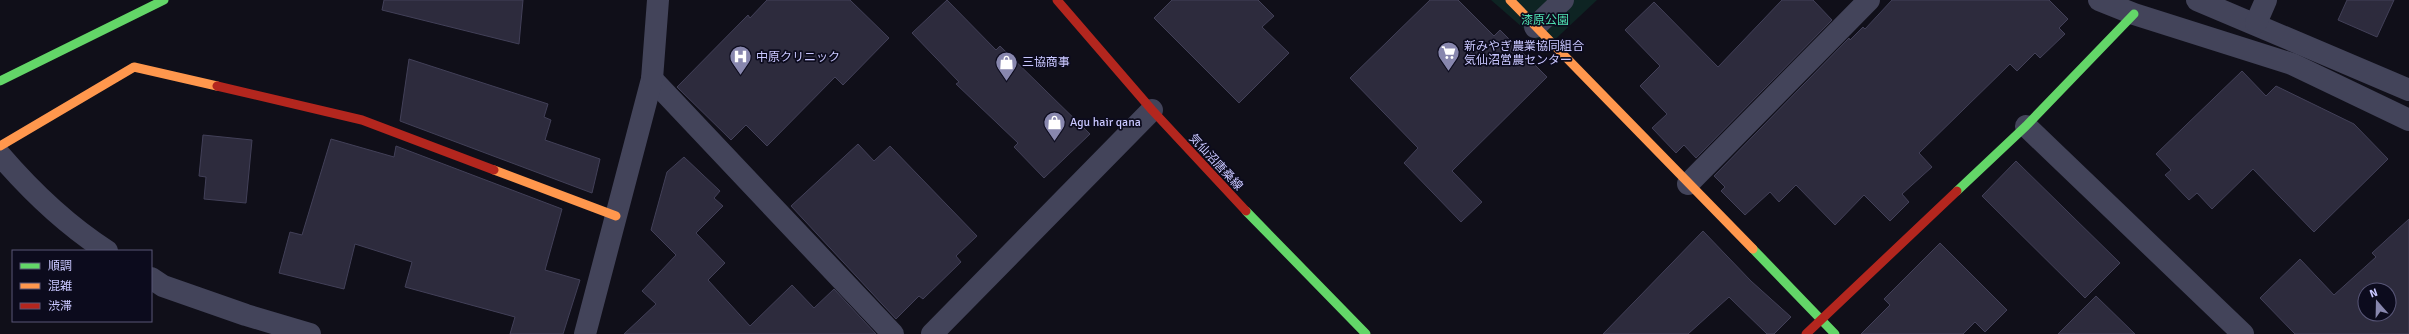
<svg xmlns="http://www.w3.org/2000/svg" width="2409" height="334" font-family="Signika,'Noto Sans JP',sans-serif">
	<rect width="100%" height="100%" fill="#100f19"/>
	<path fill="#0e2423" d="M1491 0H1597L1546 48Z"/>
	<g fill="#2d2b3d" stroke="#424058" fill-rule="evenodd">
		<path d="M384 0H523L519 44 382 10Z"/>
		<path d="M767 0H850L889 38 843 85 835 77 767 146 746 125 731 140 677 87 748 15 750 18Z"/>
		<path d="M947 0 996 50 1000 46 1090 134 1044 178 1014 147 1018 143 956 84 959 82 912 33Z"/>
		<path d="M1172 0H1258L1274 16 1262 27 1289 53 1239 103 1154 18Z"/>
		<path d="M1430 0H1458L1494 36 1500 30 1547 77 1452 171 1482 202 1461 222 1404 163 1418 148 1350 78Z"/>
		<path d="M1782 0H1813L1832 20 1696 158 1684 145 1676 153 1652 128 1667 114 1640 86 1660 66 1625 30 1654 2 1718 67Z"/>
		<path d="M1892 0H2049L2068 19 2059 28 2065 34 2040 58 2035 53 2017 71 2010 64 1919 153 1932 167 1902 194 1909 202 1890 221 1864 195 1835 225 1796 185 1779 202 1770 192 1745 215 1721 191 1725 187 1714 176 1849 38 1850 40 1863 27 1865 29Z"/>
		<path d="M2347 0H2394L2377 37 2338 20Z"/>
		<path d="M409 59 548 104 544 117 551 120 545 140 600 159 592 193 400 121Z"/>
		<path d="M2242 71 2266 96 2276 86 2354 124 2388 159 2314 232 2253 169 2212 209 2197 193 2189 200 2165 175 2171 170 2156 154Z"/>
		<path d="M203 135 252 140 246 203 204 199 206 177 199 176Z"/>
		<path d="M331 139 394 157 396 146 562 209 545 270 580 280 563 334H510L515 317 405 287 412 262 355 244 344 289 279 273 290 232 302 235Z"/>
		<path d="M858 144 874 161 890 146 977 236 956 256 961 262 923 299 919 296 896 319 791 206Z"/>
		<path d="M684 157 720 191 714 198 723 206 696 233 725 263 708 280 750 326 792 285 814 308 834 289 876 334H624L656 304 642 291 676 255 651 230 667 172Z"/>
		<path d="M2016 161 2120 263 2085 298 1982 196Z"/>
		<path d="M2409 219V334H2295L2260 298 2300 259 2334 295 2376 257 2372 253ZM2365 290H2389V314H2365Z"/>
		<path d="M1703 231 1751 281 1791 317 1774 334H1767L1729 297 1688 334H1603Z"/>
		<path d="M1940 243 2007 310 1985 332 1975 322 1963 334H1861L1890 305 1884 299Z"/>
		<path d="M2096 296 2135 334H2058Z"/>
	</g>
	<g fill="none" stroke-linecap="round" stroke-linejoin="round">
		<g stroke="#43445a" stroke-width="22">
			<path d="M2099 0 2134 14 2292 64 2409 120"/>
			<path d="M2197 0 2409 90"/>
			<path d="M2256 23 2266 0"/>
			<path d="M1535 27 1563 0"/>
			<path d="M652 79 893 334"/>
			<path d="M2026 126 2243 334"/>
			<path d="M0 155C31 191 68 226 107 251"/>
			<path d="M1688 184 1869 0"/>
			<path d="M151 278 163 286 246 315 310 334"/>
			<path d="M585 334 652 79 658 0"/>
			<path d="M932 334 1152 110"/>
		</g>
		<g stroke="#63d668" stroke-width="9">
			<path d="M0 81 164 0"/>
			<path d="M1957 191 2026 126 2134 14"/>
			<path d="M1246 211 1366 334"/>
			<path d="M1753 249 1835 334"/>
		</g>
		<g stroke="#ff974d" stroke-width="9">
			<path d="M1510 0 1753 249"/>
			<path d="M0 146 134 67 217 86"/>
			<path d="M494 170 616 216"/>
		</g>
		<g stroke="#b3261e" stroke-width="9">
			<path d="M1057 0 1152 110 1246 211"/>
			<path d="M217 86 362 120 494 170"/>
			<path d="M1806 334 1957 191"/>
		</g>
	</g>
	<defs>
		<symbol id="supermarket-pin" viewBox="-11 -11 22 30"><path d="M0 17L-7.5 6A9.5 9.5 0 1 1 7.5 6Z" fill="#8887ae" stroke="#0c0b1d"/><path d="M-6-5.5h2.5l.6 2H6L4.5 2H-2.5L-4.4-4H-6ZM-1.5 3.2a1.3 1.3 0 1 0 .1 0ZM3 3.2a1.3 1.3 0 1 0 .1 0Z" fill="#fff"/></symbol>
		<symbol id="hospital-pin" viewBox="-11 -11 22 30"><path d="M0 17L-7.5 6A9.5 9.5 0 1 1 7.5 6Z" fill="#8887ae" stroke="#0c0b1d"/><path d="M-5-5h3v3.5h4V-5h3V5h-3V1.5h-4V5h-3Z" fill="#fff"/></symbol>
		<symbol id="shop-pin" viewBox="-11 -11 22 30"><path d="M0 17L-7.5 6A9.5 9.5 0 1 1 7.5 6Z" fill="#8887ae" stroke="#0c0b1d"/><path d="M-5-2.5h2.3a2.7 3.5 0 0 1 5.4 0H5L5.5 6h-11ZM-1.5-2.5h3a1.5 2.3 0 0 0-3 0Z" fill="#fff"/></symbol>
	</defs>
	<g fill-rule="evenodd">
		<use href="#supermarket-pin" x="1436" y="40" width="25" height="34"/>
		<use href="#hospital-pin" x="728" y="44" width="25" height="34"/>
		<use href="#shop-pin" x="994" y="50" width="25" height="34"/>
		<use href="#shop-pin" x="1042" y="110" width="25" height="34"/>
	</g>
	<g text-anchor="middle" stroke-width="3.5" stroke-linejoin="round" paint-order="stroke">
		<g font-size="12" fill="#50e2b2" stroke="#0c0b1d">
			<text x="1545" y="24">漆原公園</text>
		</g>
		<g font-size="12" fill="#c9c7ff" stroke="#0c0b1d" text-anchor="start">
			<text x="1464" y="50">新みやぎ農業協同組合<tspan x="1464" dy="14">気仙沼営農センター</tspan></text>
			<text x="756" y="61">中原クリニック</text>
			<text x="1022" y="66">三協商事</text>
			<text x="1070" y="126">Agu hair qana</text>
		</g>
		<g font-size="12" fill="#c9c7ff" stroke="#0c0b1d">
			<text transform="translate(1216 162) rotate(47)" y="4">気仙沼唐桑線</text>
		</g>
	</g>
	<rect x="12" y="250" width="140" height="72" fill="#0c0b1d" stroke="#585677"/>
	<rect x="20" y="263" width="20" height="6" fill="#63d668" stroke="#585677"/>
	<text x="48" y="270" font-size="12" fill="#c9c7ff">順調</text>
	<rect x="20" y="283" width="20" height="6" fill="#ff974d" stroke="#585677"/>
	<text x="48" y="290" font-size="12" fill="#c9c7ff">混雑</text>
	<rect x="20" y="303" width="20" height="6" fill="#b3261e" stroke="#585677"/>
	<text x="48" y="310" font-size="12" fill="#c9c7ff">渋滞</text>
	<g transform="translate(2377 302) rotate(340)"><circle r="19" fill="#0c0b1d" stroke="#585677"/>
	<path d="M0-3L7 15L0 10L-7 15Z" fill="#8887ae"/>
	<text y="-6" font-size="11" font-weight="bold" text-anchor="middle" fill="#c9c7ff">N</text>
	</g>
</svg>
